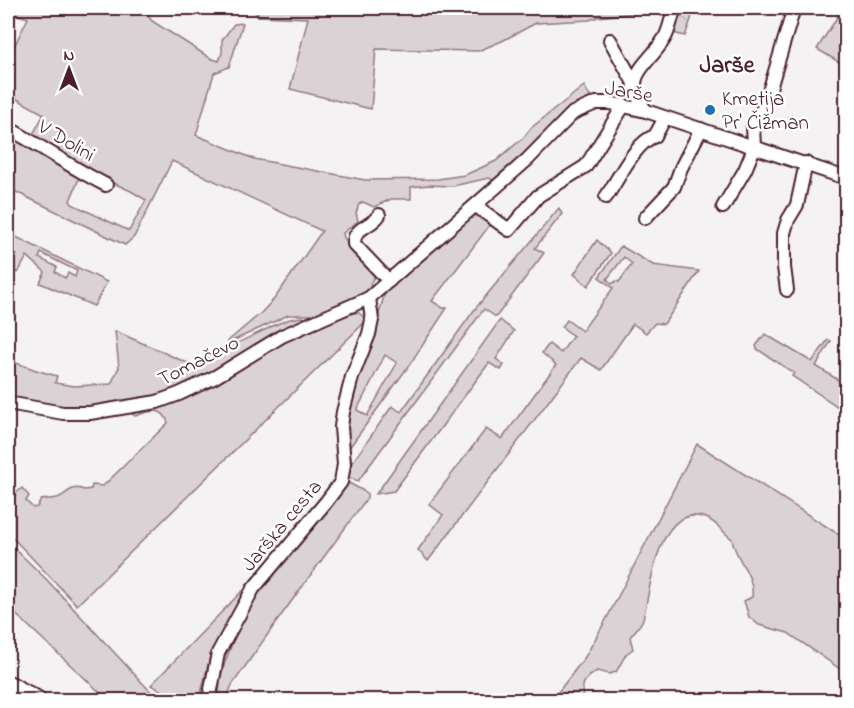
<svg xmlns="http://www.w3.org/2000/svg" width="854" height="708" font-family="'Indie Flower',sans-serif">
	<defs>
		<pattern id="forest-crowns" width="20" height="18" patternUnits="userSpaceOnUse" patternTransform="scale(1.5)"><rect width="20" height="18" fill="#dbd2d5"/><path d="M2 6a3 3 0 1 1 6 0M12 15a3 3 0 1 1 6 0" fill="none" stroke="#bdb4b7"/></pattern>
	</defs>
	<rect width="100%" height="100%" fill="#f4f2f2"/>
	<filter id="ink" filterUnits="userSpaceOnUse"><feTurbulence type="fractalNoise" baseFrequency=".0167" numOctaves="2"/><feDisplacementMap in="SourceGraphic" scale="12" xChannelSelector="R" yChannelSelector="G"/><feConvolveMatrix kernelMatrix="1 2 1 2 8 2 1 2 1" color-interpolation-filters="sRGB"/></filter>
	<g filter="url(#ink)">
		<g fill="#dbd2d5" stroke="#927880" stroke-width="1.5" fill-rule="evenodd">
			<path d="M8 8H158L147 15 152 21 210 58 219 61 222 53V40L234 24 243 23 229 67 214 73 196 135 254 159 365 180 438 179 465 175 496 161 524 137 531 128 584 86 591 98 574 106 497 182 489 178 453 186 428 185 411 187V199H391L374 207 363 202 359 204 356 213 358 221 343 233 344 238 377 272 370 284 372 289 359 299 316 315H288L228 343V341L261 313 275 298 322 231 172 161 134 237 125 245 8 188V157L18 137 80 176 70 201 72 204 129 231 146 200 131 191 82 169 31 138 44 114 8 94V59L28 18 8 12Z"/>
			<path d="M249 8H547L548 10 575 8H673L671 13 646 12 598 17 589 20 536 23 502 41 478 51 376 49 371 109 290 89 308 18 257 16 258 14Z"/>
			<path d="M843 8H846V54L842 64 817 49Z"/>
			<path d="M559 208 562 214 535 248 544 253 496 317 484 309 358 481 347 477V410L375 328 384 296 389 287 429 251 438 247 442 239 476 209 493 221 432 301 443 308H447L410 364 349 448 352 463 392 406 401 412 475 309ZM385 355 397 363 367 416 357 410Z"/>
			<path d="M8 233 107 282 94 306 40 283 45 272 27 256 18 273 8 268V257L12 255 11 251 8 249ZM41 253 77 271 75 277 68 273 65 278 55 272 57 267 39 258Z"/>
			<path d="M597 240 611 253 588 286 574 274Z"/>
			<path d="M621 246 653 265 699 271 664 324 655 323 646 333 633 324 601 370 581 358 428 561 418 550 443 515 429 504 486 429 502 439 556 365 542 353 549 344 561 353 573 336 562 327 567 320 582 331 613 288 599 277ZM624 257 632 264 619 282 616 281 612 284 607 279Z"/>
			<path d="M353 313H359L367 320 77 605 8 533C8 515 7 499 22 488L29 496 26 501 33 508 37 507 41 500C46 499 52 499 57 498 67 495 71 484 84 490L91 489 92 485 103 486 168 423C163 405 148 412 135 416L128 411 292 336Z"/>
			<path d="M302 317 309 319C257 349 199 388 140 401 95 411 51 407 8 398V360L39 371 57 376 55 383 74 386 111 384 119 367 115 331 185 362 194 364 277 324 290 319Z"/>
			<path d="M500 320 514 331 496 359 504 365 501 370 489 363 394 491 376 494Z"/>
			<path d="M765 334 812 362 828 340 831 341 816 366 846 385V412L792 376 794 373 757 349 756 346Z"/>
			<path d="M697 444 846 539V673L788 633 759 625 749 617 744 601 752 597C755 574 735 560 732 539 724 533 715 521 706 518 657 501 651 589 643 619 641 625 634 632 630 637L633 649 626 654 616 672 609 674 597 671C583 680 580 684 585 700H552L585 657 608 616Z"/>
			<path d="M349 483 367 493V498L280 617 232 685 226 700H219L220 679 225 662 247 605 346 484Z"/>
			<path d="M8 542 47 580 149 690 162 700H110L106 698 8 607Z"/>
			<path d="M242 591 244 595 211 653 200 697 197 700H178L151 685Z"/>
		</g>
		<path fill="url(#forest-crowns)" stroke="#927880" stroke-width="1.5" d="M681 8H695L685 36 673 33Z"/>
		<g fill="none" stroke-linecap="round" stroke-linejoin="round">
			<defs>
				<g id="minor">
					<path d="M610 40 634 83"/>
					<path d="M646 111C620 75 646 68 664 39 670 30 671 17 675 8"/>
					<path d="M8 128C41 146 72 168 106 185"/>
					<path d="M606 197C618 180 635 142 655 136L665 118"/>
					<path d="M476 206 509 230 538 196 586 166 624 105"/>
					<path d="M723 207 745 170 754 148 753 125 765 105 794 8"/>
					<path d="M379 215C372 227 353 227 354 244L389 281"/>
					<path d="M645 218 674 187 681 168 701 129"/>
					<path d="M787 290 784 267V233L788 220 797 205 806 163"/>
					<path d="M8 403 63 413H90L157 402 179 394 215 377 282 336 369 298 527 160 573 113 596 103H610L646 111 846 178"/>
					<path d="M209 700 218 653 253 589 326 502 341 482 344 464 341 427 343 412 352 377 369 334 372 320 369 298"/>
				</g>
				<path id="highway" d="M8 685 36 700"/>
			</defs>
			<use href="#minor" stroke="#4a1f2b" stroke-width="16"/>
			<use href="#highway" stroke="#4a1f2b" stroke-width="22"/>
			<use href="#minor" stroke="#fff" stroke-width="12"/>
			<use href="#highway" stroke="#fff" stroke-width="18"/>
		</g>
	</g>
	<circle fill="#1f6fb2" stroke="#fff" stroke-width="2" cx="710" cy="110" r="6"/>
	<g text-anchor="middle" stroke-width="5" stroke-linejoin="round" paint-order="stroke">
		<g font-size="21" fill="#4a1f2b" stroke="#fff">
			<text transform="translate(629 91) rotate(10)" y="7">Jarše</text>
			<text transform="translate(67 140) rotate(31)" y="7">V Dolini</text>
			<text transform="translate(198 360) rotate(-27)" y="7">Tomačevo</text>
			<text transform="translate(281 525) rotate(-50)" y="7">Jarška cesta</text>
		</g>
		<g font-size="21" fill="#4a1f2b" stroke="#fff" text-anchor="start">
			<text x="722" y="105">Kmetija<tspan x="722" dy="24">Pr' Čižman</tspan></text>
		</g>
		<g font-size="24" font-weight="bold" fill="#4a1f2b" stroke="#fff">
			<text x="727" y="72">Jarše</text>
		</g>
	</g>
	<rect width="854" height="708" fill="none" stroke="#fff" stroke-width="30"/>
	<rect x="15" y="15" width="824" height="678" fill="none" stroke="#4a1f2b" stroke-width="2" filter="url(#ink)"/>
	<g transform="translate(69 69)" stroke="#ffffff" stroke-width="4.5" paint-order="stroke">
	<path d="M0-4.5L10 22L0 15L-10 22Z" fill="#4a1f2b"/>
	<text y="-9" font-size="16" font-weight="bold" text-anchor="middle" fill="#4a1f2b">N</text>
	</g>
</svg>
